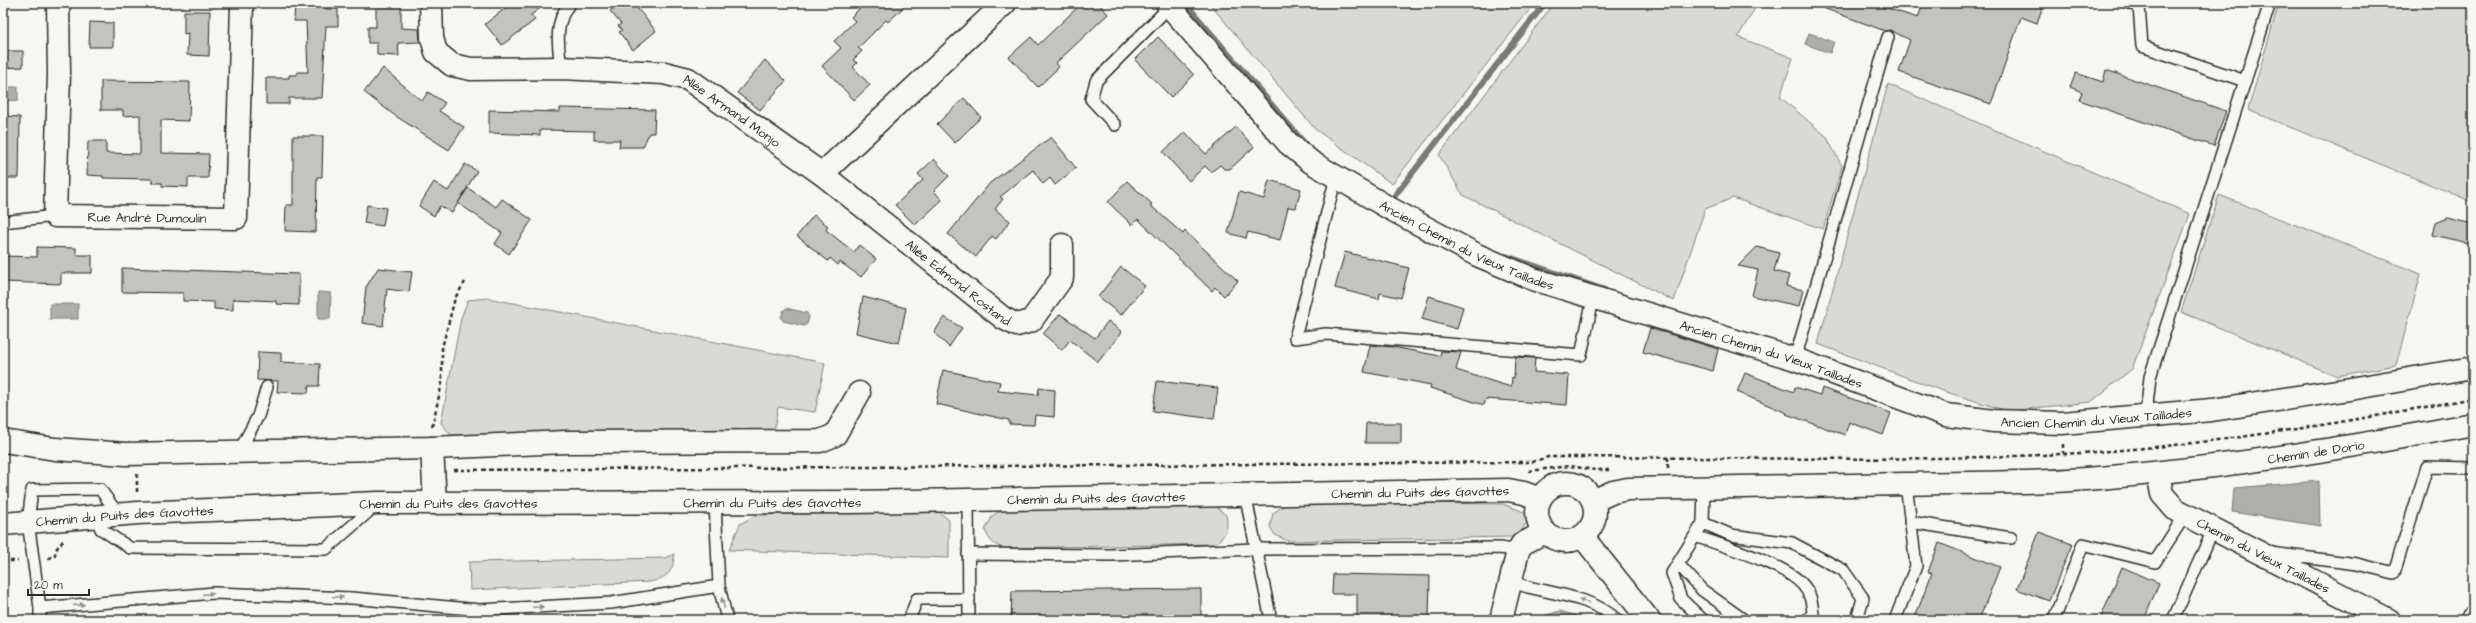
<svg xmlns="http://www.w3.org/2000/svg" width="2476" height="623" font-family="'Architects Daughter',sans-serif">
	<rect width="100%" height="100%" fill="#f6f6f2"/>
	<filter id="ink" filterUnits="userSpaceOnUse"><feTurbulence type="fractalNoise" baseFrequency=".025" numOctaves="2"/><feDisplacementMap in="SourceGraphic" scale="8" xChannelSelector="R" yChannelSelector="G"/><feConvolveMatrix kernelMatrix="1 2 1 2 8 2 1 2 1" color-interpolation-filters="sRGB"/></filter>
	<g filter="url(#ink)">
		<g fill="#d9d9d5" stroke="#828280">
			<path d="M1209 3H1535L1392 184 1315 129Z"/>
			<path d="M1554 3H1758L1738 37 1793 58 1780 97 1826 136 1842 166 1823 229 1733 198 1705 209 1674 301 1463 195 1439 155Z"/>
			<path d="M2279 3H2473V202L2248 110Z"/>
			<path d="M1888 84 2190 214 2132 369 2091 402 2007 411 1940 390 1818 344Z"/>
			<path d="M2219 195 2421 274 2396 365 2337 376 2181 312Z"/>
			<path d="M487 298 825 363 815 412 778 407 774 431 451 435 441 423 461 318 468 300Z"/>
			<path d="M1303 502 1503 504 1524 512 1529 518 1521 532 1511 537 1288 541 1275 535 1270 527 1273 513 1283 506Z"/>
			<path d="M1215 506 1226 515C1229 529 1226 535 1215 544L1004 548C993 545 989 540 985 530L993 515 1006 509Z"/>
			<path d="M924 511 939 512 949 520V558L729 550 740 524 756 515Z"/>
			<path d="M674 554C674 573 666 578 650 582L470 590 469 562 665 558Z"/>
		</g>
		<g fill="#aeaeab" stroke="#7a7a78">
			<path d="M1809 33 1834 42 1830 53 1805 44Z"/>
			<path d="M3 87H18V101L3 100Z"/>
			<path d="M318 292 331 293 330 319H318Z"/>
			<rect x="50" y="304" width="28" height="15"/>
			<path d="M786 308 807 313 809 317 807 324 804 326 783 321 781 318 783 311Z"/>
			<path d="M2319 481 2320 526 2232 512 2234 488Z"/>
			<path d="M1560 611 1590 620H1539L1543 616Z"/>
		</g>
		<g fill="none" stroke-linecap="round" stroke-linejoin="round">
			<g stroke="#7a7a78" stroke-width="6">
				<path d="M1185 3 1306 145"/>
				<path d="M1393 198 1545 3"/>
				<path d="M1506 256 1605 290"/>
			</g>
		</g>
		<g fill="#c3c3c0" stroke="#2b2b2b">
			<path d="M295 3H326V9H338V26H326L322 98H289V104H266V78H289V75H297V72H308L306 21H294Z"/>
			<path d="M376 3H401V28L419 29 420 42 398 43 399 56 377 55V43H368V27H376Z"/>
			<path d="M512 3H547L531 15 535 20 502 45 485 24Z"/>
			<path d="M620 3H633L656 31 633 50 619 32 622 30 618 26 621 24 610 11Z"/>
			<path d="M865 3H908L888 22 886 20 858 48 862 51 853 60 857 63 853 67 870 85 854 100 822 66 841 48 834 41 855 21 851 17Z"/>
			<path d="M1082 3H1098L1108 14 1056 63 1059 67 1038 87 1009 57 1031 37 1038 45Z"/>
			<path d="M1815 3H1871L1918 18 1923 3H2044L2037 23 2021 17 1991 104 1899 72 1910 40 1890 30 1885 31 1815 5Z"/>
			<path d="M184 11H210L209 56 187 55 188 33 184 34Z"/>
			<path d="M90 22 113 23V47H89Z"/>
			<path d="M1158 37 1194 75 1171 97 1135 60Z"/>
			<path d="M3 51H23V67L3 68Z"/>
			<path d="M765 60 786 81 760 110 737 93Z"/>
			<path d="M383 68 422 101 428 92 445 103 439 111 464 127 449 150 394 115 364 92Z"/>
			<path d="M2106 70 2226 111 2214 146 2079 100 2082 92 2070 87 2076 73 2103 82Z"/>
			<path d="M101 81 190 82 189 121 161 120V153L209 154 208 178H188V187L162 186V183H152V179L103 178V176L87 175 88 141H106V153L140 154V115L123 116V110H101Z"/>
			<path d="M964 98 981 117 955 143 937 124Z"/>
			<path d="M560 108 655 110 654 133H649L643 147H619L620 140H594V131L540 130V135L489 133V110L560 112Z"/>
			<path d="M3 116 20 117 19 178H3Z"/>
			<path d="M1236 127 1254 147 1230 169H1224L1220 165 1211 172 1205 166 1189 181 1163 152 1185 132 1206 154Z"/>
			<path d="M293 136H323L322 177H317L316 232 285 231 286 205H293Z"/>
			<path d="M1051 137 1076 168 1055 185 1050 178 1043 184 1033 170 1000 197 1003 199 995 209 1010 221 996 239 992 236 976 257 948 234 990 183Z"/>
			<path d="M934 159 949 176 934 191 942 200 915 225 895 205 923 180 918 174Z"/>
			<path d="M465 164 477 171 452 213 440 206 434 216 419 206 434 182 448 191Z"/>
			<path d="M1269 180 1301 189 1296 208 1288 207 1280 240 1248 232 1246 238 1228 233 1239 192 1264 199Z"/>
			<path d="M1127 181 1152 204 1150 205 1183 234 1185 231 1238 281 1224 296 1215 287 1212 291 1138 219 1132 225 1108 202Z"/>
			<path d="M468 188 496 207 502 199 532 220 509 254 495 244 502 233 458 203Z"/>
			<path d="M367 205 386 208 383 226 364 223Z"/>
			<path d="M814 215 828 226 826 230 854 252 859 245 876 259 861 277 840 262 838 265 830 258 828 261 797 236Z"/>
			<path d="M2447 218 2473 224V244L2432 235 2435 223Z"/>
			<path d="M37 247 76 248V255H92V273H61V284L3 282V256L37 257Z"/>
			<path d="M1757 247 1779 253 1774 271 1789 275 1786 286 1803 290 1799 306 1752 296 1758 270 1738 266Z"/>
			<path d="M1345 252 1409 268 1401 298 1380 293 1379 299 1335 288Z"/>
			<path d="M1121 267 1145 286 1121 315 1098 297Z"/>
			<path d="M122 268 299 274V305L276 304V301L233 299V310L214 309V302L183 301V293L122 292Z"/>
			<path d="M378 268 412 272 409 292 387 289 383 326 362 323 366 287Z"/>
			<path d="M1429 296 1463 307 1457 329 1422 319Z"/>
			<path d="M863 297 906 308 899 343 856 333Z"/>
			<path d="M1060 314 1095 338 1108 321 1122 332 1098 362 1070 340 1062 350 1043 334Z"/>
			<path d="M944 317 962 328 949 347 934 333Z"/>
			<path d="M1650 328 1718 349 1713 371 1643 352Z"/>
			<path d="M1370 345 1393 347 1440 356 1441 351 1461 352 1456 370 1511 387 1512 377 1514 378 1515 357 1535 358 1534 372 1569 375 1567 405 1486 399 1484 405 1430 388 1431 385 1364 372Z"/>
			<path d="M258 352 281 353V362L320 364 319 386H309L308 393 277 392 278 381 257 380Z"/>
			<path d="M943 370 1000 382 998 391 1038 395 1039 388 1055 390 1054 417 1035 415 1034 425 1009 424V420L936 404Z"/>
			<path d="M1745 373 1794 392 1795 387 1820 395 1822 388 1891 413 1883 435 1849 422 1845 435 1786 414 1787 413 1737 392Z"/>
			<path d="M1157 381 1218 388 1214 419 1153 411Z"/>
			<path d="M1366 423H1401V443H1365Z"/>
			<path d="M2039 532 2072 544 2049 601 2017 589Z"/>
			<path d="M1939 543 2000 567 1979 620H1914L1932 573 1928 572Z"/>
			<path d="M2122 567 2159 583 2144 620H2100Z"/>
			<path d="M1333 574 1430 576 1429 620H1357V594H1332Z"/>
			<path d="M1201 589V620H1011L1012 591Z"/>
		</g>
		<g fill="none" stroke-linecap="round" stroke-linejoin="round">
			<defs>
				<g id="service">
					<path d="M2130 3 2139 6 2142 46 2245 81 2150 377 2146 415"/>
					<path d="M561 68C558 45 554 22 570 3"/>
					<path d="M2245 81 2270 3"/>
					<path d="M1115 125 1091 99 1096 81 1170 6"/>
					<path d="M1336 177 1295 338 1326 334 1581 355 1593 299"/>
					<path d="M3 222 55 216"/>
					<path d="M1795 359 1888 37"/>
					<path d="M240 450 258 416 267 387"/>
					<path d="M1245 494 1271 620"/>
					<path d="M968 498 969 620"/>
					<path d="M96 516 101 529 130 548 326 549 376 505"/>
					<path d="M1910 522 2011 538"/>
					<path d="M1703 523 1731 535 1792 543 1843 570 1863 598 1857 620"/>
					<path d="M1695 536C1723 546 1785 564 1803 585 1811 594 1812 603 1813 614L1807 620"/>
					<path d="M2270 553 2357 564 2394 573 2427 467 2473 468"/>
					<path d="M968 554 1111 555 1256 549 1501 548 1518 551"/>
					<path d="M1678 564 1702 590 1744 620"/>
					<path d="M1511 582C1546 594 1589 594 1617 620"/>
					<path d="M719 586 727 620"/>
					<path d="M40 608 214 593 352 598 480 610 611 603 719 586 715 503"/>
					<path d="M40 620V608L28 522 32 490 100 489 118 514"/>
					<path d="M909 620 917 599H969"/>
					<path d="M1703 620 1681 599 1672 573 1703 523 1704 488"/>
					<path d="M1895 620 1916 566 1906 484"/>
					<path d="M2054 620 2083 544 2155 562 2185 515"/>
					<path d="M2173 620 2213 530"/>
					<path d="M2466 620 2468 615 2473 617"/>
				</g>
				<g id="minor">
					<path id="s1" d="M58 3 59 74 55 216 236 218 242 3"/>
					<path id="s2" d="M431 3 432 38 436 52 452 65 471 69 561 68 664 73 688 79 822 174 1005 3"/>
					<path id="s3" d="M1167 3 1288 143 1311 162 1389 208 1477 255 1533 279 1795 359 1946 415 1994 421 2062 423 2212 410 2350 389 2473 368"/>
					<path id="s4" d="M822 174 1003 318 1017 325 1031 321 1062 278V245"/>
					<path d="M3 441 55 449 126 454 432 448 566 442 820 441 835 435 859 393"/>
					<path d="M432 448 435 503"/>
					<path id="s5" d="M2158 473 2162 494 2175 509 2389 620"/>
					<circle cx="1566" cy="512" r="29"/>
					<path id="s6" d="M1593 501 1613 492 1628 489C1721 488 1813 485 1906 484 1965 482 2025 484 2085 479 2216 469 2344 449 2473 424"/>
					<path id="s7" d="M3 524 138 513 378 503 853 502 1508 490 1524 493 1540 499"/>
					<path d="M1582 536 1649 620"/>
					<path d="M1501 620 1518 551 1522 544 1545 532"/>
				</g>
			</defs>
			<use href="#service" stroke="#2b2b2b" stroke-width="14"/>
			<use href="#minor" stroke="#2b2b2b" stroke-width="25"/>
			<g stroke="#2b2b2b" stroke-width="2.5" stroke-dasharray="4 3" stroke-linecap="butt">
				<path d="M432 427 442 383V348L455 298 465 282"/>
				<path d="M2063 444V453"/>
				<path d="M1668 468V458"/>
				<path d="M454 470 1532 462 1548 457C1725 457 1903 463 2080 453 2212 445 2343 423 2473 398"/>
				<path d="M1529 471 1569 466 1595 470H1609"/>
				<path d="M137 474V493"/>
				<path d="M48 558 54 557 57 548 64 540"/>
				<path d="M3 561H18"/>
			</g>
			<use href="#service" stroke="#f6f6f2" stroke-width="11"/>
			<use href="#minor" stroke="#f6f6f2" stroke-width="22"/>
		</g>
		<defs><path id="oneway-solid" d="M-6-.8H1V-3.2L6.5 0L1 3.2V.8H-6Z"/></defs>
		<g fill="#90908e">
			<use href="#oneway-solid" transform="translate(208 594) rotate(-4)"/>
			<use href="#oneway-solid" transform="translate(338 597) rotate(2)"/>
			<use href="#oneway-solid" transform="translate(1584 601) rotate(-161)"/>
			<use href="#oneway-solid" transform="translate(723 603) rotate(-104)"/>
			<use href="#oneway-solid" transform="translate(79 605) rotate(-4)"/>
			<use href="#oneway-solid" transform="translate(538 607) rotate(-3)"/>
		</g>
	</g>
	<g text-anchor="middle" stroke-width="3" stroke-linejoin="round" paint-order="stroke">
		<g font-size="13" fill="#2b2b2b" stroke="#f6f6f2">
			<text dy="5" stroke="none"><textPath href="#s2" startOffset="361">Allée Armand Monjo</textPath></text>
			<text dy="5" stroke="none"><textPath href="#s1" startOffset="305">Rue André Dumoulin</textPath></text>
			<text dy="5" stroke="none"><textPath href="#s3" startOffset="392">Ancien Chemin du Vieux Taillades</textPath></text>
			<text dy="5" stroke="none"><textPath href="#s4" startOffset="174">Allée Edmond Rostand</textPath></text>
			<text dy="5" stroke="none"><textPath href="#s3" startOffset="716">Ancien Chemin du Vieux Taillades</textPath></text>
			<text dy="5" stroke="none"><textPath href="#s3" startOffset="1052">Ancien Chemin du Vieux Taillades</textPath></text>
			<text dy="5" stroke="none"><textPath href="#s6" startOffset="727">Chemin de Dorio</textPath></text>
			<text dy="5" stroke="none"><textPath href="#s7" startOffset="1418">Chemin du Puits des Gavottes</textPath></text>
			<text dy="5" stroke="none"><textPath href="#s7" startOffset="1094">Chemin du Puits des Gavottes</textPath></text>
			<text dy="5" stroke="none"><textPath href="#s7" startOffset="770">Chemin du Puits des Gavottes</textPath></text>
			<text dy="5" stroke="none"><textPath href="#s7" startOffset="446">Chemin du Puits des Gavottes</textPath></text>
			<text dy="5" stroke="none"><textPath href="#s7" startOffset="122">Chemin du Puits des Gavottes</textPath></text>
			<text dy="5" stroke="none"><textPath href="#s5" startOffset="141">Chemin du Vieux Taillades</textPath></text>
		</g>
	</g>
	<rect width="2476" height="623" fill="none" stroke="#f6f6f2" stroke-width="16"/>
	<rect x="8" y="8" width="2460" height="607" fill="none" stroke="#2b2b2b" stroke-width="1.5" filter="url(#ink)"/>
	<path d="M28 589v6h61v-6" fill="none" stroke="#2b2b2b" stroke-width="2"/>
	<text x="34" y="589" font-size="12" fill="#2b2b2b" stroke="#f6f6f2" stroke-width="3" paint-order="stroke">20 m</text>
</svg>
